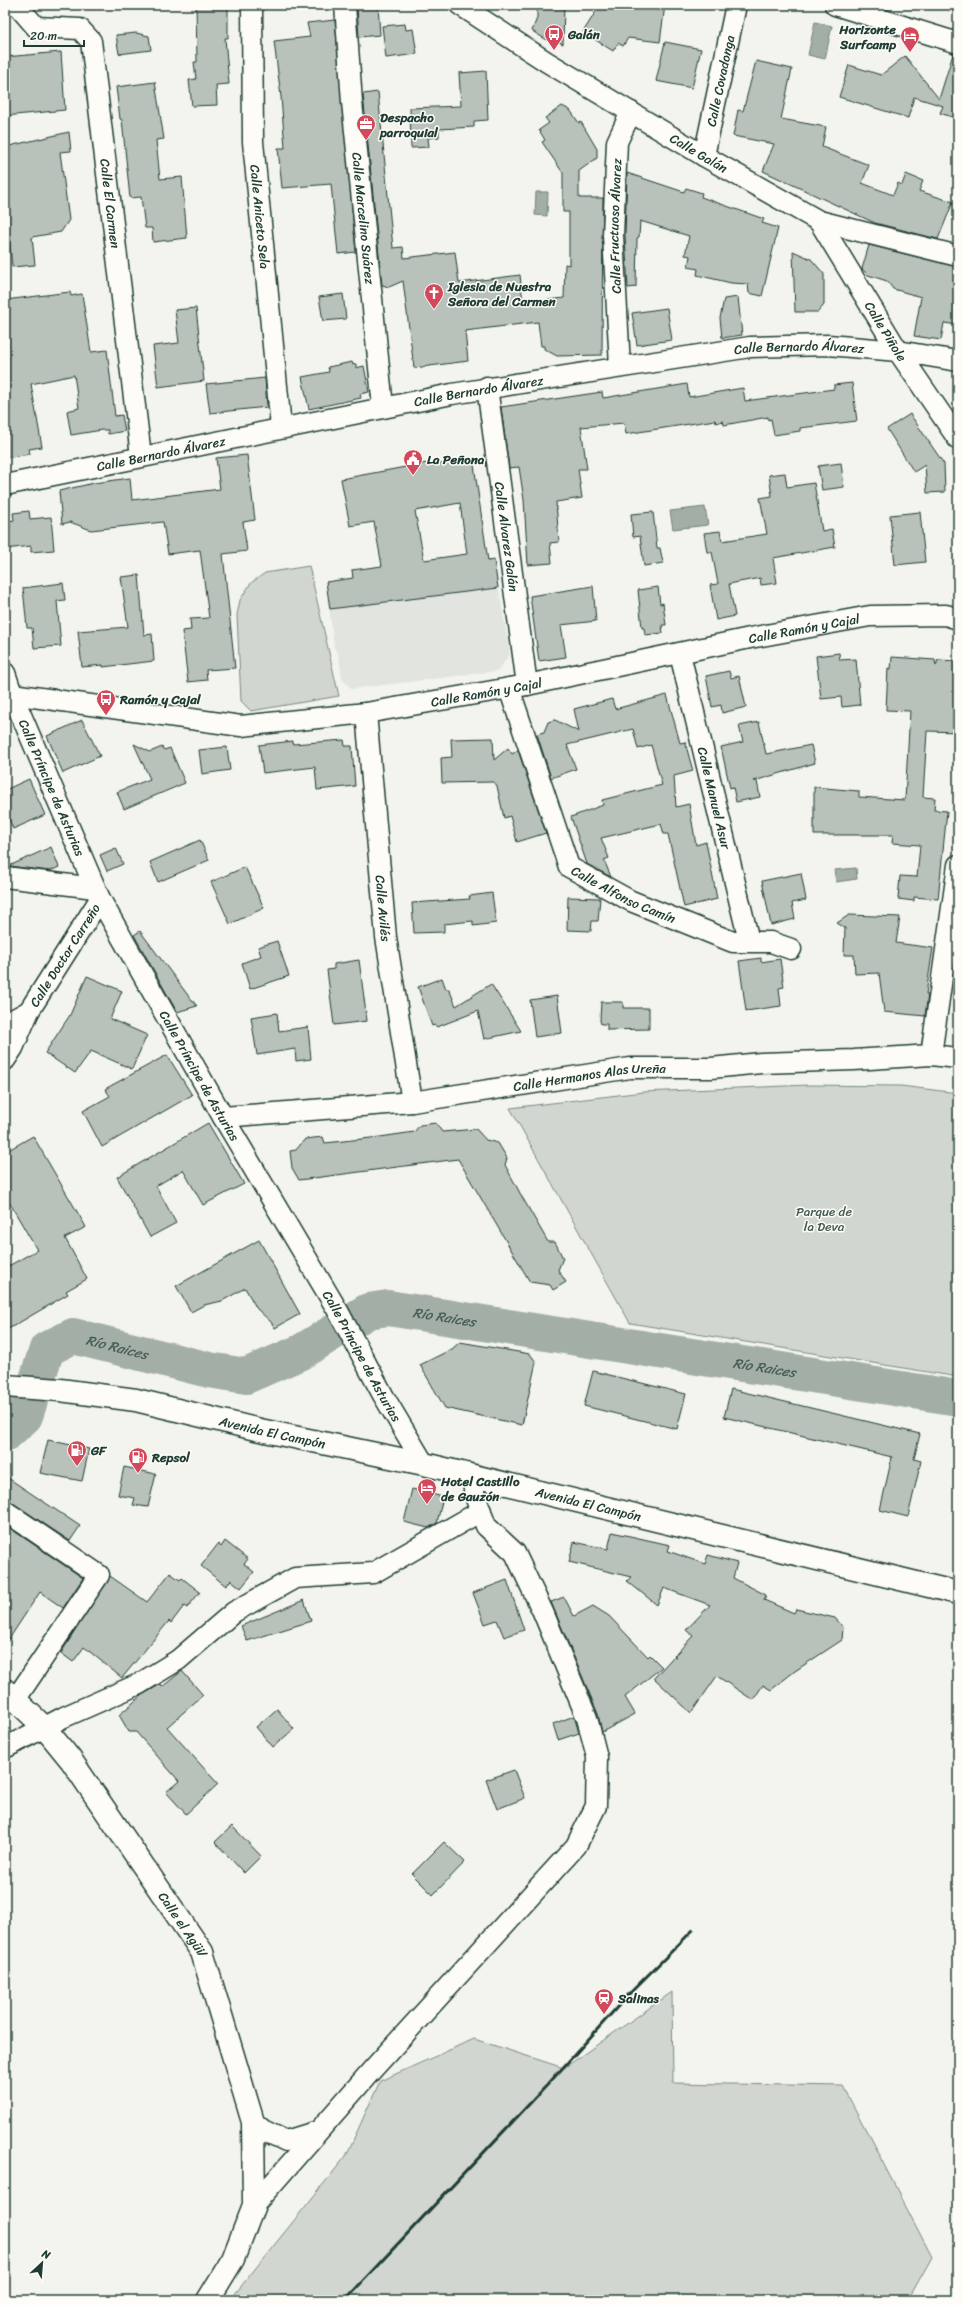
<svg xmlns="http://www.w3.org/2000/svg" width="963" height="2305" font-family="Sriracha,sans-serif">
	<rect width="100%" height="100%" fill="#f4f4ef"/>
	<filter id="ink" filterUnits="userSpaceOnUse"><feTurbulence type="fractalNoise" baseFrequency=".025" numOctaves="2"/><feDisplacementMap in="SourceGraphic" scale="8" xChannelSelector="R" yChannelSelector="G"/><feConvolveMatrix kernelMatrix="1 2 1 2 8 2 1 2 1" color-interpolation-filters="sRGB"/></filter>
	<g filter="url(#ink)">
		<path fill="#e2e5df" d="M465 554 467 563 494 560 510 654 498 671 352 689 342 679 338 653 334 648 326 582 353 578 352 570 378 567 442 566 441 558Z"/>
		<g fill="#d1d6d1" stroke="#788a82">
			<path d="M309 566 339 696 251 711 241 701 237 615 240 600 251 583 265 573Z"/>
			<path d="M809 1085 901 1086 958 1093V1377L630 1323 510 1108 643 1092Z"/>
			<path d="M672 1992 673 2083 843 2086 932 2257 908 2300H230L346 2156 380 2081 474 2039 564 2068Z"/>
		</g>
		<g fill="#a3aea7" stroke="#6e8179">
			<path d="M815 22 832 26 825 59 808 55Z"/>
			<path d="M536 192H548L547 216 535 215Z"/>
			<path d="M705 507 708 525 673 529 670 511Z"/>
			<path d="M856 868 857 879 836 882 834 870Z"/>
		</g>
		<g fill="none" stroke-linecap="round" stroke-linejoin="round">
			<path stroke="#a3aea7" stroke-width="36" id="s1" d="M5 1434 25 1416 47 1349 73 1336 209 1370 246 1376 301 1352 368 1311 388 1308 958 1398"/>
		</g>
		<g fill="#b9c1bb" stroke="#1f3d34" fill-rule="evenodd">
			<path d="M196 5H228V38H225L229 84 216 85 217 105 192 106 189 80 196 79 194 62H197Z"/>
			<path d="M357 5H378L380 35 359 37Z"/>
			<path d="M537 5H564L563 44 557 41 555 45 532 31 537 18Z"/>
			<path d="M600 5H665L660 42 628 38 623 46 618 43 613 51 583 32Z"/>
			<path d="M335 20 356 252 338 254 331 184 282 188 278 148H285L281 97 274 41 310 37 307 23Z"/>
			<path d="M405 24 406 30 413 29 417 54 386 58 382 26Z"/>
			<path d="M136 33 149 36 151 50 119 54 116 35Z"/>
			<path d="M665 42 701 49 692 88 656 81Z"/>
			<path d="M61 52 65 110 5 116V57Z"/>
			<path d="M953 54H958V119L940 113 943 106 914 97 908 118 839 97 849 65 881 75 905 56 939 99Z"/>
			<path d="M756 61 792 69 781 119 826 127 822 147 869 165 862 183 893 195 898 183 902 185 906 174 923 181 919 191 953 202 938 239 875 223 763 171 774 144 733 136 738 110 743 111Z"/>
			<path d="M486 71 488 120 474 121V127L439 129V137L428 138 429 147 411 148 410 108 461 106 459 73Z"/>
			<path d="M155 82 164 139 156 140 160 179 182 177 187 238 153 242 152 228H145L141 197 130 198 122 120 120 119 116 87Z"/>
			<path d="M378 92 393 248 403 247 404 258 455 252 459 283 520 275 523 303 564 298 565 264 569 265V212H563V173L542 142 545 140 539 130 549 123 545 118 562 106 570 110 579 123 581 122 597 149V158L579 171V198H603L602 355 557 356 544 349V346H541L538 322 465 331 468 361 414 368 403 281 389 287 382 285 363 94Z"/>
			<path d="M69 132 71 151 60 152 69 220 61 232 32 237 35 265 12 267 8 224H5V147Z"/>
			<path d="M627 173 684 192 686 188 702 193 701 197 764 219 762 223 778 228 762 296 749 293 748 284 731 283 697 275 698 269 688 267 690 256 685 255 689 236 640 221 639 237 637 238 636 287 628 288 625 235Z"/>
			<path d="M869 245 958 267V325L944 323 941 340 914 336 921 297 893 289 887 281 868 275 862 269Z"/>
			<path d="M793 251 811 259 824 274V305L818 312H795Z"/>
			<path d="M70 292 71 296 82 294 91 352 107 350 115 416 122 415 125 431 108 434V430H102L71 435 67 411 79 408 74 375 31 384 42 447 29 449 30 454 5 458V300Z"/>
			<path d="M343 294 346 319 323 321 319 297Z"/>
			<path d="M738 297 742 335 722 338 720 318 724 299Z"/>
			<path d="M196 308 204 381 158 387 153 346 179 343 175 310Z"/>
			<path d="M667 308 672 340 637 345 632 313Z"/>
			<path d="M352 362 353 365 356 364V368L364 366 369 392 360 394 361 398 309 409 302 377 329 372 328 367Z"/>
			<path d="M265 378 267 407 210 413 206 384Z"/>
			<path d="M852 383 857 421 800 428V431L774 435 771 419 768 420V417L724 425 723 421 716 423 715 420 626 434 624 423 581 427 587 469H578L582 498 556 502 559 542 550 543 552 563 528 565 524 500 519 467 509 468 501 407 602 392 603 398 687 384 689 397 743 388 745 401 834 389V385Z"/>
			<path d="M910 414 944 464 945 492 927 493 925 465 914 472 887 429Z"/>
			<path d="M247 455 255 520 243 522 247 551 223 554 235 668 206 670 207 680 188 682 182 631 191 630 190 619 209 618 200 550 168 554 163 522 91 530 70 522 62 524 59 491 94 483 130 478 132 500 220 489 216 458Z"/>
			<path d="M473 458 488 561 494 560 498 588 330 609 326 582 353 578 352 570 382 566 374 522 350 526 341 479 427 463 428 466ZM460 503 467 554 424 560 415 511Z"/>
			<path d="M841 463 844 487 822 490 818 466Z"/>
			<path d="M785 473 787 487 814 483 822 531 832 529 835 547 773 558 777 583 761 585 760 578 729 584 735 616 716 620 710 585 718 584 712 552H707L704 533 720 531 722 541 767 534 760 498 772 496 769 475Z"/>
			<path d="M29 511 30 519 51 517 54 550 31 552V546L5 549V524H8V521L14 520 13 513Z"/>
			<path d="M653 512 657 548H660L663 563 644 566 640 536 633 537 631 514Z"/>
			<path d="M920 512 925 562 895 565 890 515Z"/>
			<path d="M139 575 144 635 152 634 154 661 103 667V665L82 667 78 631 128 627 121 577Z"/>
			<path d="M63 583 65 600 57 601 61 646 34 648 32 628H27L23 588Z"/>
			<path d="M593 586 596 621 561 625 566 657 539 661 530 596Z"/>
			<path d="M658 587 660 604 663 603 666 625H662L663 633 645 635 644 628H642L638 590Z"/>
			<path d="M839 653 840 660 856 659 860 705 842 707 841 697 821 699 816 656Z"/>
			<path d="M892 657 935 660 936 666 938 660 958 661V732L927 731 923 797 935 798 934 810 947 811 938 899 914 897V901L898 899 900 876 917 877 920 845 892 843 893 835H814V787L859 791V797L905 800 910 711 886 710 888 668 891 669Z"/>
			<path d="M729 671 731 678 739 676 746 707 722 713 721 705 712 707 706 676Z"/>
			<path d="M667 695 680 743 685 742 693 771 674 776 676 807 689 804 696 845 706 842 717 899 684 907 668 834H664L661 824 601 838 609 858 604 860 611 877 587 864 571 817 603 805 602 800 662 785 651 745 638 749 633 729 567 745 576 769 551 778 537 734 544 732 548 722 555 720 579 732 574 709 612 699 615 709Z"/>
			<path d="M82 720 100 756 63 773 47 736Z"/>
			<path d="M759 722 766 754 811 745 815 763 754 781H757L760 797 736 802 733 787 730 788 721 747 743 742 739 726Z"/>
			<path d="M493 738 494 760 508 748 512 754 518 750 546 833 517 842 510 816 504 818 497 786 494 782 442 783 441 758 452 757 451 739Z"/>
			<path d="M344 740 345 746H352L355 786 317 790 315 767 263 773 259 745 293 741V744Z"/>
			<path d="M134 744 150 752 162 747 164 750 170 748 185 783 124 809 117 792 150 779Z"/>
			<path d="M227 747 230 770 202 774 199 750Z"/>
			<path d="M29 779 45 815 13 829 5 809V790Z"/>
			<path d="M200 840 209 860 158 882 150 862Z"/>
			<path d="M51 847 59 867 50 871 9 866Z"/>
			<path d="M116 848 123 864 107 871 100 855Z"/>
			<path d="M245 867 264 908 230 924 211 882Z"/>
			<path d="M801 873 806 900 792 903 795 919 771 925 762 881Z"/>
			<path d="M492 893 496 923 473 926V921L444 924V932L414 933 412 903 470 899 469 896Z"/>
			<path d="M568 897 600 898 598 921H592L591 931 567 930Z"/>
			<path d="M849 915 900 917 896 943 933 948 926 994H928L925 1016 884 1012 879 973 855 974 854 955H844L845 928 837 923Z"/>
			<path d="M140 931 187 994 197 1006 177 1012 134 935Z"/>
			<path d="M277 941 289 976 250 989 242 963 261 956 258 947Z"/>
			<path d="M761 958V962L780 959 784 987 779 988 781 1006 746 1011 739 961Z"/>
			<path d="M359 960 367 1021 334 1025 327 970 334 969V964Z"/>
			<path d="M87 976 122 991 110 1019 147 1035 132 1069 91 1051 75 1073 45 1053 70 1015Z"/>
			<path d="M442 978 446 989H449L456 1006 491 984 521 1031 484 1039 478 1011 437 1027 435 1025 432 1026 418 987Z"/>
			<path d="M557 996 562 1033 535 1037 530 1000Z"/>
			<path d="M601 1002H623V1008H649V1029L607 1030V1024H601L600 1020Z"/>
			<path d="M277 1013 279 1031 308 1027 311 1059 296 1061 295 1049 257 1055 251 1017Z"/>
			<path d="M167 1055 192 1095 102 1147 83 1111 110 1096 105 1089Z"/>
			<path d="M208 1123 244 1184 203 1205 183 1170 156 1186 176 1223 150 1237 117 1177Z"/>
			<path d="M436 1123 442 1132 476 1129 486 1140 498 1143 507 1158 505 1165 521 1195 548 1242H555L563 1258 558 1270 566 1282 553 1290 550 1285 530 1282 458 1159 299 1180 292 1168 290 1151 296 1150 305 1139 323 1137 325 1143 380 1137 414 1132 420 1125Z"/>
			<path d="M33 1136 86 1227 65 1238 87 1279 66 1291 68 1294 5 1331V1268L37 1250 5 1195V1152Z"/>
			<path d="M259 1240 300 1314 275 1328 271 1322 257 1309 245 1288 222 1301 204 1305 191 1312 176 1286Z"/>
			<path d="M460 1342 530 1354 536 1362 522 1425 445 1408 420 1365 452 1349Z"/>
			<path d="M593 1371 686 1394 677 1429 584 1406Z"/>
			<path d="M731 1389 920 1434 914 1459 921 1461 908 1517 880 1510 892 1457 724 1417Z"/>
			<path d="M48 1440 89 1449 82 1481 40 1473Z"/>
			<path d="M124 1467 156 1474 148 1507 133 1505 135 1498 118 1495Z"/>
			<path d="M8 1478 80 1526 70 1541 10 1501Z"/>
			<path d="M412 1489 443 1497 437 1523 428 1528 404 1522Z"/>
			<path d="M5 1525 83 1578 63 1608 40 1592 5 1645Z"/>
			<path d="M612 1532 670 1545 668 1551 705 1564 708 1555 737 1563 733 1578 766 1595 764 1600 794 1613 796 1609 835 1618 843 1627 842 1640 795 1671 771 1690 763 1685 753 1700 717 1676 691 1713 654 1678 673 1657 676 1658 674 1656 693 1636 686 1630 710 1605 664 1588 657 1605 627 1581 631 1577 569 1562 574 1542 608 1549Z"/>
			<path d="M225 1541 248 1559 244 1564 254 1572 241 1588 231 1580 226 1586 201 1566 218 1544 221 1547Z"/>
			<path d="M170 1573 180 1580 182 1578 200 1592 187 1608 184 1606 171 1623 169 1621 122 1678 84 1647 73 1662 61 1653 110 1576 147 1602Z"/>
			<path d="M507 1580 524 1630 504 1637 497 1620 485 1624 473 1593Z"/>
			<path d="M564 1597 574 1616 593 1606 609 1616 648 1657 650 1655 662 1667 625 1697 635 1714 602 1732 598 1714 551 1602Z"/>
			<path d="M304 1600 311 1621 247 1641 241 1626Z"/>
			<path d="M182 1671 203 1695 167 1727 218 1784 186 1814 166 1792 179 1781 136 1732H129L119 1715 142 1695 161 1684 162 1687Z"/>
			<path d="M277 1709 294 1729 273 1747 256 1727Z"/>
			<path d="M574 1716 579 1733 558 1740 553 1724Z"/>
			<path d="M514 1770 525 1798 497 1809 486 1780Z"/>
			<path d="M232 1826 261 1856 244 1873 215 1842Z"/>
			<path d="M444 1842 465 1862 433 1895 412 1874Z"/>
		</g>
		<g fill="none" stroke-linecap="round" stroke-linejoin="round">
			<defs>
				<g id="street">
					<path id="s2" d="M17 5 36 27 80 29 91 41 141 456"/>
					<path id="s3" d="M252 5 253 142 281 427"/>
					<path id="s4" d="M345 5 352 102 383 407"/>
					<path id="s5" d="M460 5 547 62 704 156 819 221 958 256"/>
					<path d="M835 5 958 43"/>
					<path id="s6" d="M704 156 736 5"/>
					<path id="s7" d="M819 221 898 351 958 439"/>
					<path id="s8" d="M620 367 613 235 617 142 631 112"/>
					<path id="s9" d="M487 387 527 685"/>
					<path id="s10" d="M5 485 452 394 750 347 828 345 898 351 958 361"/>
					<path id="s11" d="M680 654 749 941"/>
					<path id="s12" d="M5 673 12 694 100 899 223 1117 338 1311 383 1395 424 1464"/>
					<path id="s13" d="M509 688 569 867 631 901 733 942H771L791 949"/>
					<path id="s14" d="M12 694 241 726 366 713 527 685 750 638 870 616 946 615 958 619"/>
					<path id="s15" d="M366 713 386 937 412 1102"/>
					<path d="M5 877 95 888"/>
					<path d="M5 1024 29 1011"/>
					<path d="M931 1055 958 865"/>
					<path id="s16" d="M5 1060 13 1048 29 1011 100 899"/>
					<path id="s17" d="M223 1117 412 1102 630 1068H711L761 1063 854 1060 931 1055 958 1058"/>
					<path d="M5 1511 99 1575 15 1700"/>
					<path d="M5 1748 64 1717 139 1684 178 1660 234 1612 295 1578 373 1573 481 1511"/>
					<path d="M253 2122 263 2130 286 2141 318 2131"/>
					<path d="M254 2205 372 2070 576 1846 596 1806 597 1757 587 1718 543 1612 515 1553 486 1526 474 1493V1476"/>
				</g>
				<g id="secondary">
					<path id="s18" d="M5 1690 44 1727 71 1760 202 1952 253 2122 254 2205 233 2259 208 2300"/>
				</g>
				<g id="primary">
					<path id="s19" d="M5 1386 60 1390 136 1400 260 1430 424 1464 958 1593"/>
				</g>
			</defs>
			<use href="#street" stroke="#1f3d34" stroke-width="23"/>
			<use href="#secondary" stroke="#1f3d34" stroke-width="25"/>
			<use href="#primary" stroke="#1f3d34" stroke-width="25"/>
			<use href="#street" stroke="#fdfcf7" stroke-width="20"/>
			<use href="#secondary" stroke="#fdfcf7" stroke-width="22"/>
			<use href="#primary" stroke="#fdfcf7" stroke-width="22"/>
			<path stroke="#1f3d34" stroke-width="3" d="M345 2300 550 2082 629 1994 693 1930"/>
		</g>
	</g>
	<defs>
		<symbol id="bus-pin" viewBox="-11 -11 22 30"><path d="M0 17L-7.5 6A9.5 9.5 0 1 1 7.5 6Z" fill="#d1495b" stroke="#fdfcf7"/><path d="M-5-6H5V4H4V6H2V4H-2V6H-4V4H-5ZM-3.5-4V0h7V-4ZM-3.5 1.2v1.5H-2V1.2ZM2 1.2v1.5H3.5V1.2Z" fill="#fff"/></symbol>
		<symbol id="hotel-pin" viewBox="-11 -11 22 30"><path d="M0 17L-7.5 6A9.5 9.5 0 1 1 7.5 6Z" fill="#d1495b" stroke="#fdfcf7"/><path d="M-6-4.5h1.5V1H6V5H4.5V3h-9V5H-6ZM-4 0a1.8 1.8 0 1 1 3.6 0ZM.5 0V-2.5h3Q6-2.5 6 0Z" fill="#fff"/></symbol>
		<symbol id="office-pin" viewBox="-11 -11 22 30"><path d="M0 17L-7.5 6A9.5 9.5 0 1 1 7.5 6Z" fill="#d1495b" stroke="#fdfcf7"/><path d="M-6-3h4V-5.5h4V-3h4V5H-6ZM-1-4.5V-3h2v-1.5ZM-6 0V1H6V0Z" fill="#fff"/></symbol>
		<symbol id="church-pin" viewBox="-11 -11 22 30"><path d="M0 17L-7.5 6A9.5 9.5 0 1 1 7.5 6Z" fill="#d1495b" stroke="#fdfcf7"/><path d="M-1.2-6h2.4v3.5h3.3v2.4h-3.3V6h-2.4V-.1h-3.3v-2.4h3.3Z" fill="#fff"/></symbol>
		<symbol id="civic-pin" viewBox="-11 -11 22 30"><path d="M0 17L-7.5 6A9.5 9.5 0 1 1 7.5 6Z" fill="#d1495b" stroke="#fdfcf7"/><path d="M-.6-6.5H3V-4.5H.6V-3L4-1V1h2V6H-6V1h2V-1L-.6-3ZM-1.2 2.5V6h2.4V2.5Z" fill="#fff"/></symbol>
		<symbol id="fuel-pin" viewBox="-11 -11 22 30"><path d="M0 17L-7.5 6A9.5 9.5 0 1 1 7.5 6Z" fill="#d1495b" stroke="#fdfcf7"/><path d="M-5.5-6h7V0h2V4h1.3V-2.5L3-4.5l.8-.8L6-3V5H2.5V1h-1V6h-7ZM-4.2-4.7v3.2H.2V-4.7Z" fill="#fff"/></symbol>
		<symbol id="station-pin" viewBox="-11 -11 22 30"><path d="M0 17L-7.5 6A9.5 9.5 0 1 1 7.5 6Z" fill="#d1495b" stroke="#fdfcf7"/><path d="M-3-6H3Q5-6 5-4V2Q5 4 3 4L4.5 6H3L1.5 4h-3L-3 6H-4.5L-3 4Q-5 4-5 2V-4Q-5-6-3-6ZM-3.5-4v3h7v-3ZM-3.5 1v1.5H-2V1ZM2 1v1.5H3.5V1Z" fill="#fff"/></symbol>
	</defs>
	<g fill-rule="evenodd">
		<use href="#bus-pin" x="543" y="23" width="22" height="30"/>
		<use href="#hotel-pin" x="899" y="25" width="22" height="30"/>
		<use href="#office-pin" x="355" y="113" width="22" height="30"/>
		<use href="#church-pin" x="423" y="282" width="22" height="30"/>
		<use href="#civic-pin" x="402" y="448" width="22" height="30"/>
		<use href="#bus-pin" x="95" y="688" width="22" height="30"/>
		<use href="#fuel-pin" x="66" y="1439" width="22" height="30"/>
		<use href="#fuel-pin" x="127" y="1446" width="22" height="30"/>
		<use href="#hotel-pin" x="416" y="1477" width="22" height="30"/>
		<use href="#station-pin" x="593" y="1987" width="22" height="30"/>
	</g>
	<g text-anchor="middle" stroke-width="3" stroke-linejoin="round" paint-order="stroke">
		<g font-size="13" font-weight="bold" fill="#1f3d34" stroke="#fdfcf7" text-anchor="start">
			<text x="896" y="34" text-anchor="end">Horizonte<tspan x="896" dy="15">Surfcamp</tspan></text>
			<text x="568" y="39">Galán</text>
			<text x="380" y="122">Despacho<tspan x="380" dy="15">parroquial</tspan></text>
			<text x="448" y="291">Iglesia de Nuestra<tspan x="448" dy="15">Señora del Carmen</tspan></text>
			<text x="427" y="464">La Peñona</text>
			<text x="120" y="704">Ramón y Cajal</text>
			<text x="91" y="1455">GF</text>
			<text x="152" y="1462">Repsol</text>
			<text x="441" y="1486">Hotel Castillo<tspan x="441" dy="15">de Gauzón</tspan></text>
			<text x="618" y="2003">Salinas</text>
		</g>
		<g font-size="13" fill="#1f3d34" stroke="#fdfcf7">
			<text dy="5" stroke="none"><textPath href="#s6" startOffset="77">Calle Covadonga</textPath></text>
			<text dy="5" stroke="none"><textPath href="#s5" startOffset="281">Calle Galán</textPath></text>
			<text dy="5" stroke="none"><textPath href="#s2" startOffset="253">Calle El Carmen</textPath></text>
			<text dy="5" stroke="none"><textPath href="#s3" startOffset="212">Calle Aniceto Sela</textPath></text>
			<text dy="5" stroke="none"><textPath href="#s4" startOffset="214">Calle Marcelino Suárez</textPath></text>
			<text dy="5" stroke="none"><textPath href="#s8" startOffset="141">Calle Fructuoso Álvarez</textPath></text>
			<text dy="5" stroke="none"><textPath href="#s7" startOffset="129">Calle Piñole</textPath></text>
			<text dy="5" stroke="none"><textPath href="#s10" startOffset="807">Calle Bernardo Álvarez</textPath></text>
			<text dy="5" stroke="none"><textPath href="#s10" startOffset="483">Calle Bernardo Álvarez</textPath></text>
			<text dy="5" stroke="none"><textPath href="#s10" startOffset="159">Calle Bernardo Álvarez</textPath></text>
			<text dy="5" stroke="none"><textPath href="#s9" startOffset="151">Calle Alvarez Galán</textPath></text>
			<text dy="5" stroke="none"><textPath href="#s14" startOffset="803">Calle Ramón y Cajal</textPath></text>
			<text dy="5" stroke="none"><textPath href="#s14" startOffset="479">Calle Ramón y Cajal</textPath></text>
			<text dy="5" stroke="none"><textPath href="#s12" startOffset="124">Calle Príncipe de Asturias</textPath></text>
			<text dy="5" stroke="none"><textPath href="#s11" startOffset="148">Calle Manuel Asur</textPath></text>
			<text dy="5" stroke="none"><textPath href="#s13" startOffset="250">Calle Alfonso Camín</textPath></text>
			<text dy="5" stroke="none"><textPath href="#s15" startOffset="196">Calle Avilés</textPath></text>
			<text dy="5" stroke="none"><textPath href="#s16" startOffset="121">Calle Doctor Carreño</textPath></text>
			<text dy="5" stroke="none"><textPath href="#s12" startOffset="448">Calle Príncipe de Asturias</textPath></text>
			<text dy="5" stroke="none"><textPath href="#s17" startOffset="369">Calle Hermanos Alas Ureña</textPath></text>
			<text dy="5" stroke="none"><textPath href="#s12" startOffset="772">Calle Príncipe de Asturias</textPath></text>
			<text dy="5" stroke="none"><textPath href="#s19" startOffset="272">Avenida El Campón</textPath></text>
			<text dy="5" stroke="none"><textPath href="#s19" startOffset="596">Avenida El Campón</textPath></text>
			<text dy="5" stroke="none"><textPath href="#s18" startOffset="295">Calle el Agüil</textPath></text>
		</g>
		<g font-size="13" fill="#435c53" stroke="#fdfcf7">
			<text x="824" y="1216">Parque de<tspan x="824" dy="15">la Deva</tspan></text>
		</g>
		<g font-size="14" font-style="italic" fill="#475f56" stroke="#fdfcf7">
			<text dy="5" stroke="none"><textPath href="#s1" startOffset="520">Río Raices</textPath></text>
			<text dy="5" stroke="none"><textPath href="#s1" startOffset="172">Río Raices</textPath></text>
			<text dy="5" stroke="none"><textPath href="#s1" startOffset="844">Río Raices</textPath></text>
		</g>
	</g>
	<rect width="963" height="2305" fill="none" stroke="#fdfcf7" stroke-width="20"/>
	<rect x="10" y="10" width="943" height="2285" fill="none" stroke="#1f3d34" stroke-width="1.5" filter="url(#ink)"/>
	<g transform="translate(42 2263) rotate(26)" stroke="#fdfcf7" stroke-width="3" paint-order="stroke">
	<path d="M0-3L7 15L0 10L-7 15Z" fill="#1f3d34"/>
	<text y="-6" font-size="11" font-weight="bold" text-anchor="middle" fill="#1f3d34">N</text>
	</g>
	<path d="M24 40v6h60v-6" fill="none" stroke="#1f3d34" stroke-width="2"/>
	<text x="30" y="40" font-size="12" fill="#1f3d34" stroke="#fdfcf7" stroke-width="3" paint-order="stroke">20 m</text>
</svg>
